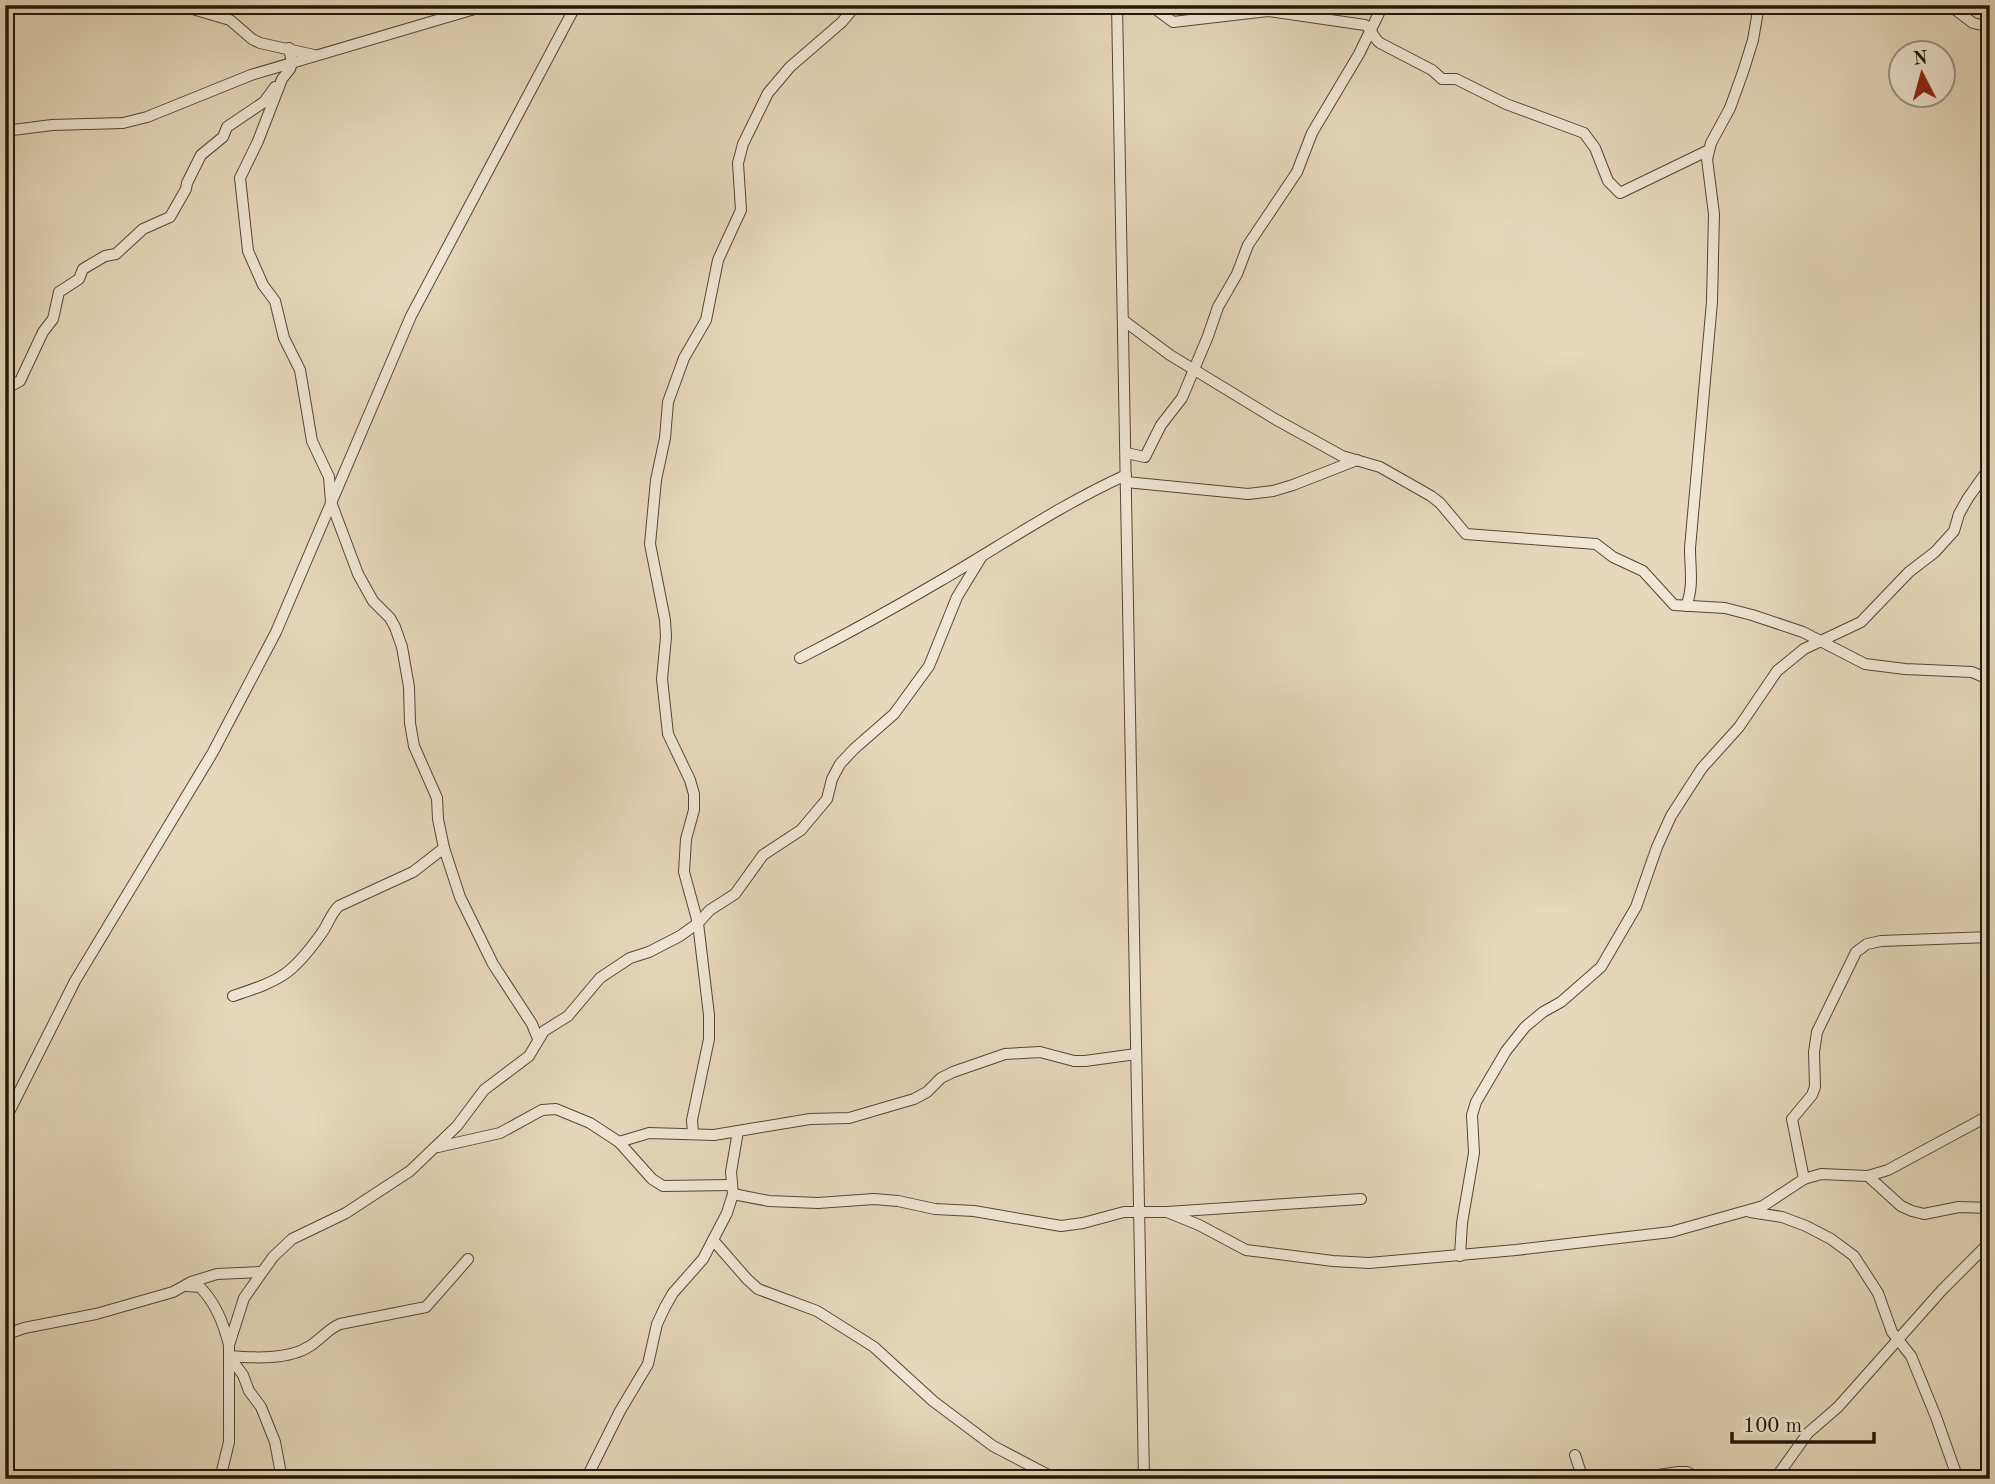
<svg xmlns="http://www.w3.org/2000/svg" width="1995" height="1484" font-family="'Old Standard TT',serif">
	<rect width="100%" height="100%" fill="#e6d8bb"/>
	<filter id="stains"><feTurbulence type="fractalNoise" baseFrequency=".00286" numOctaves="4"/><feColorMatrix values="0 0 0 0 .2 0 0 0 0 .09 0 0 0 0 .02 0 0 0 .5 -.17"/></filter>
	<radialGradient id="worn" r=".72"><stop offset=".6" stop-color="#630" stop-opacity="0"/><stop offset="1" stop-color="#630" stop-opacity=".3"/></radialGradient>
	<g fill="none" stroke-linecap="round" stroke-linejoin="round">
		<defs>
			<g id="minor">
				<path d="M179 5 230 20 252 39 260 43 314 55"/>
				<path d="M442 5 454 15"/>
				<path d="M1117 5 1144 1479"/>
				<path d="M1150 5 1173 22 1268 11 1365 25C1372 29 1373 38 1380 43L1432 70 1442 79H1456L1506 104 1584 133 1595 148 1608 181 1620 193 1709 150"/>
				<path d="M1949 5 1973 23 1990 27"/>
				<path d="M289 48 292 63 290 69 282 79 258 141 240 178 248 251 263 285 275 301 284 338 300 370 312 441 329 477 331 502 358 574 373 601 390 618 395 627 402 647 409 687 410 723 414 746 437 798 438 819 444 848 460 897 493 964 532 1024 538 1039"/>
				<path d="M5 131 52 125 123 123 147 117 251 75 488 5"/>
				<path d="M1123 320 1170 355 1275 419 1342 456 1380 467 1431 496 1440 503 1466 534 1596 544 1613 557 1643 571 1674 605 1725 608 1752 615 1803 632 1865 664 1905 669 1972 672 1990 680"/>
				<path d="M5 389 20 381 43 332 53 319 59 292 79 279 83 269 105 256 116 254 143 229 170 217 186 189 187 183 201 155 223 137 227 127 264 102 275 87"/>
				<path d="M1126 453 1145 457 1161 425 1182 398 1208 336 1218 307 1237 274 1248 245 1297 172 1312 133 1359 54 1379 13 1380 5"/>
				<path d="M1126 482 1248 494 1273 491 1293 485 1357 460"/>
				<path d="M1686 606C1694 587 1690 569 1690 548L1712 302 1714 214 1707 159 1711 143 1730 108 1743 72 1753 40 1759 5"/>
				<path d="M800 658C847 634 894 608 940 581 1002 545 1060 505 1126 475"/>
				<path d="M233 996C281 980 292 975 321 934 328 925 331 913 339 906L413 872 444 848"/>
				<path d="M5 1120 75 981 213 752 276 632 411 316 576 5"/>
				<path d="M693 1133 692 1120 709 1039V1015L698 923 684 872 686 839 694 810V794L690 780 668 734 662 679 666 637 665 620 650 544 656 480 665 438 668 402 684 358 706 320 718 260 741 210 738 163 743 144 768 93 790 67 842 22 856 5"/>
				<path d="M619 1142 649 1133 714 1135 810 1119 849 1118 914 1099 927 1092 941 1078 953 1072 1005 1054 1040 1052 1074 1061H1085L1136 1054"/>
				<path d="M438 1147 500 1133 542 1110 556 1109 590 1123 619 1142 652 1179 663 1186 731 1185"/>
				<path d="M1868 1176 1901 1206 1912 1211 1924 1214 1959 1207 1990 1208"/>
				<path d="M1804 1179 1792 1119 1812 1095 1815 1087 1814 1052 1817 1032 1856 952 1867 944 1881 941 1990 937"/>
				<path d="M733 1194 769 1201 818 1203 874 1199 898 1201 935 1209 974 1211 1061 1226 1083 1223 1124 1212H1167L1361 1199"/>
				<path d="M1167 1212 1199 1225 1246 1250 1333 1261 1369 1263 1516 1250 1671 1232 1763 1206 1804 1179 1821 1174 1868 1176 1888 1170 1990 1115"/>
				<path d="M1750 1212 1782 1217 1806 1226 1831 1239 1854 1256 1878 1293 1892 1332 1911 1356 1936 1417 1958 1479"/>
				<path d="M713 1240 747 1279 758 1289 817 1311 874 1347 933 1401 993 1446 1056 1479"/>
				<path d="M1460 1256 1462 1223 1474 1153 1472 1115 1476 1102 1506 1051 1525 1027 1543 1012 1561 1002 1601 967 1636 907 1657 847 1671 816 1702 768 1739 727 1777 671 1804 649 1861 622 1909 572 1935 552 1954 531 1959 514 1968 498 1990 467"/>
				<path d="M187 1286 200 1287C216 1304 223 1322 229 1345"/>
				<path d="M5 1335 24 1328 96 1314 173 1292 191 1282 217 1274 261 1272"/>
				<path d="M1575 1455 1581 1473 1591 1479"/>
				<path d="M220 1479 229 1442V1345L244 1298 273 1257 292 1239 346 1213 410 1171 457 1126 484 1090 529 1056 544 1031 568 1016 600 978 630 958 649 952 680 936 698 923 710 910 735 894 763 855 801 830 827 799 832 779 840 764 854 749 894 714 929 666 957 597 982 556"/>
				<path d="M282 1479 275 1442 261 1407 249 1391 243 1375 229 1356C253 1358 289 1360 310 1346 321 1339 328 1329 340 1324L426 1307 468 1259"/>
				<path d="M586 1479 620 1411 648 1364 657 1324 665 1307 673 1293 703 1259 727 1213 733 1194 731 1172 738 1131"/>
				<path d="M1629 1479 1679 1472H1687L1700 1479"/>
				<path d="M1775 1479 1808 1433 1838 1407 1942 1290 1990 1242"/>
			</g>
		</defs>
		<use href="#minor" stroke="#544736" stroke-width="12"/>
		<use href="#minor" stroke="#efe6d3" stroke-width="10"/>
	</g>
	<rect width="1995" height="1484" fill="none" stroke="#e6d8bb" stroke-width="28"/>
	<rect x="7" y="7" width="1981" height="1470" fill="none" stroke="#23170a" stroke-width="3.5"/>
	<rect x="14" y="14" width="1967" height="1456" fill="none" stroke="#23170a" stroke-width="2"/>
	<g transform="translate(1922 74) rotate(354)"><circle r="33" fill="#efe6d3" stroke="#9d9383" stroke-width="2"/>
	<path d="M0-5L12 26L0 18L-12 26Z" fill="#8f2418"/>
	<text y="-10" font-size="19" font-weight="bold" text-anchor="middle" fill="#23170a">N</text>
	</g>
	<path d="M1732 1432v10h142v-10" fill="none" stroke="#23170a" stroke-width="3.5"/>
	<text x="1743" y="1432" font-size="21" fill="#23170a" stroke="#efe6d3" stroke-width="5" paint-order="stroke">100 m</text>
	<rect width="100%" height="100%" filter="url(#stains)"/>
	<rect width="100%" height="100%" fill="url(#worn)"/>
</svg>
